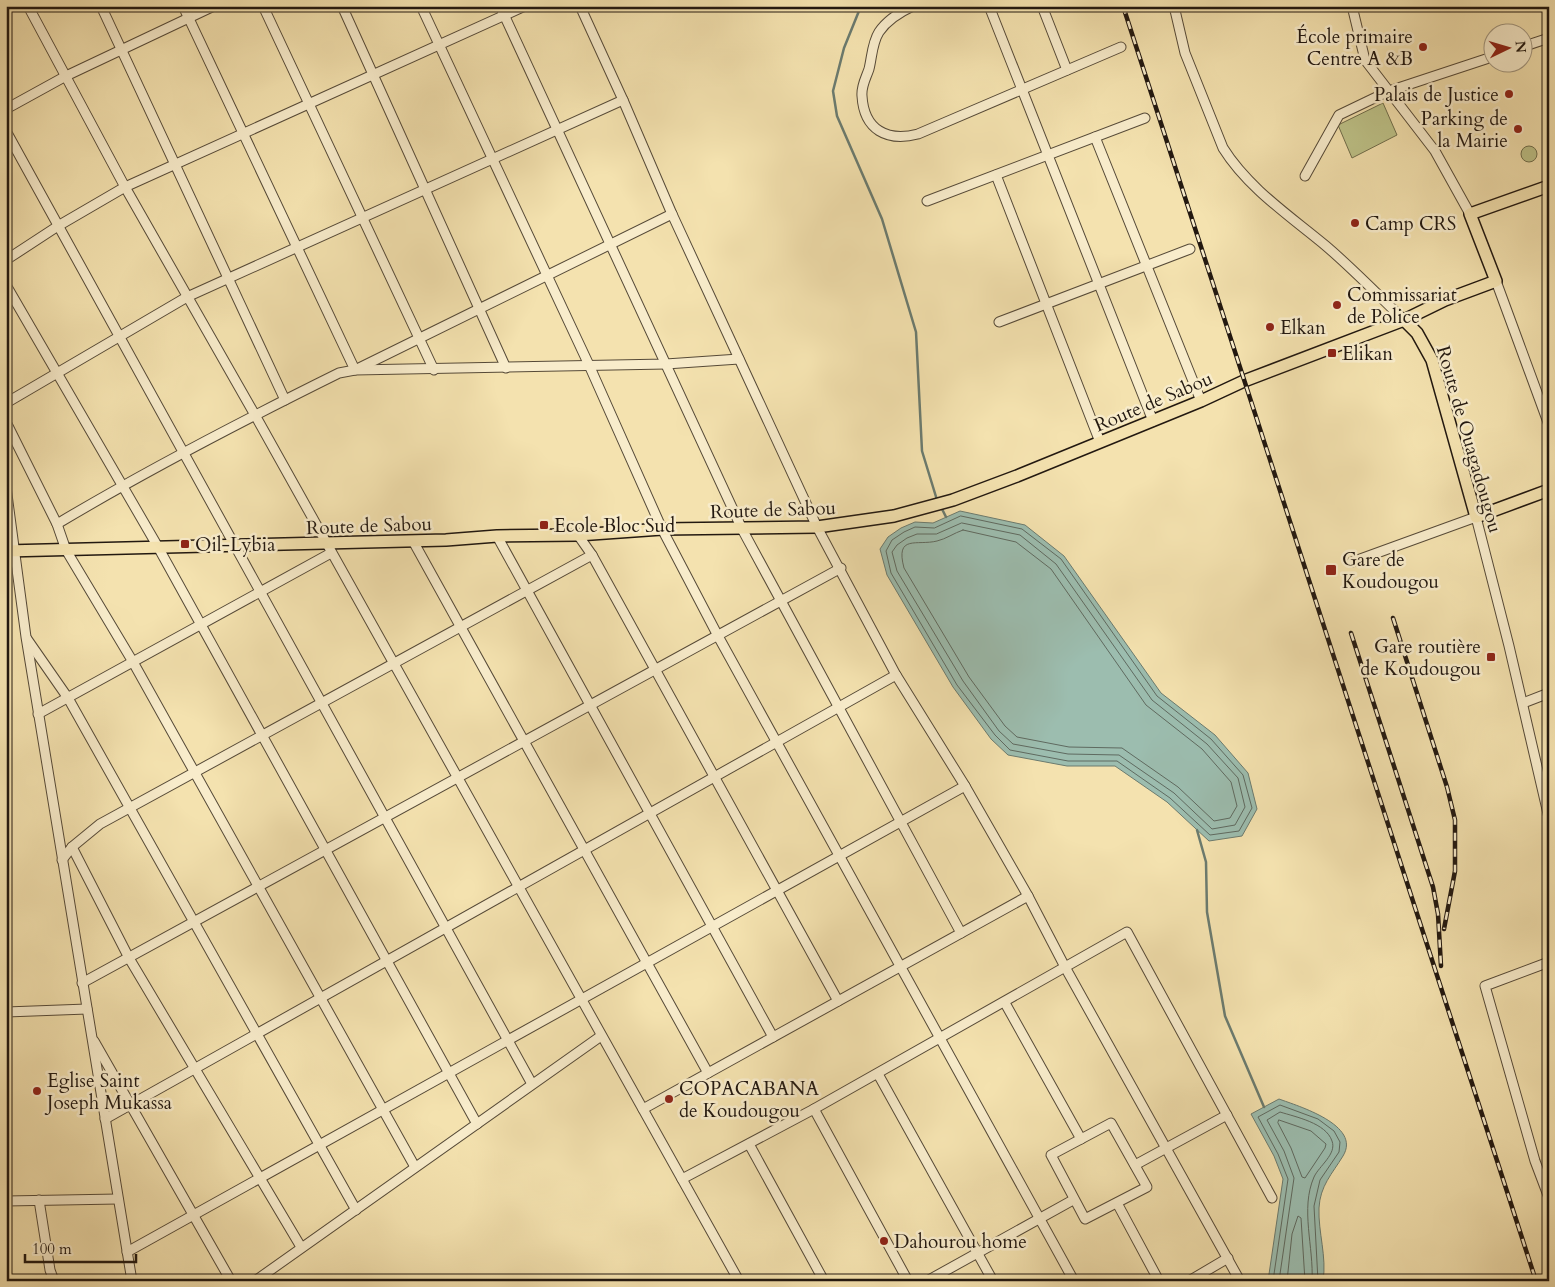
<svg xmlns="http://www.w3.org/2000/svg" width="1555" height="1287" font-family="Cardo,serif">
	<rect width="100%" height="100%" fill="#f4e2af"/>
	<filter id="stains"><feTurbulence type="fractalNoise" baseFrequency=".004" numOctaves="4"/><feColorMatrix values="0 0 0 0 .2 0 0 0 0 .09 0 0 0 0 .02 0 0 0 .5 -.17"/></filter>
	<radialGradient id="worn" r=".72"><stop offset=".6" stop-color="#630" stop-opacity="0"/><stop offset="1" stop-color="#630" stop-opacity=".3"/></radialGradient>
	<g fill="#bec389" stroke="#706e4c">
		<path d="M1383 103 1397 135 1352 158 1338 125Z"/>
		<circle cx="1529" cy="154" r="8"/>
	</g>
	<g fill="#9cbdaf" stroke="#6b7b6f">
		<path d="M960 511 1025 525 1064 556 1161 693 1215 735 1248 773 1257 809 1242 836 1209 841 1167 802 1115 766H1067L1008 755 991 739 953 687 887 575 880 549 888 537 901 528 915 522 933 523Z"/>
		<path d="M1279 1099C1298 1106 1362 1125 1343 1156 1332 1174 1320 1186 1319 1208 1318 1232 1327 1257 1323 1281H1268L1283 1179 1274 1156 1251 1114Z"/>
	</g>
	<g fill="none" stroke-linecap="round" stroke-linejoin="round">
		<g stroke="#5f6a60" stroke-width="1">
			<path d="M961 516 1022 529 1061 559 1157 696 1211 739 1243 775 1252 808 1239 831 1210 835 1170 798 1117 761H1068L1010 750 995 735 957 685 891 573 886 551 892 540 904 532 915 527 934 528Z"/>
			<path d="M962 523 1020 535 1056 564 1152 700 1207 744 1238 778 1245 807 1235 825 1212 829 1174 793 1119 755 1068 754 1013 744 999 731 963 681 897 571 892 552 897 545 907 538 917 534H936Z"/>
			<path d="M963 530 1016 542 1051 569 1146 705 1202 749 1231 782 1237 806 1230 818 1214 821 1178 787 1122 748 1069 747 1017 737 1005 726 969 677 904 568C895 534 917 546 937 541 946 539 954 533 963 530Z"/>
			<path d="M1279 1120 1311 1131 1326 1144 1325 1148 1305 1178 1302 1177 1291 1148 1278 1123Z"/>
			<path d="M1273 1281 1288 1179 1278 1154 1258 1117 1280 1105 1318 1119 1334 1131 1340 1142 1339 1152 1320 1180 1314 1206 1318 1281"/>
			<path d="M1279 1281 1294 1178 1284 1151 1267 1120 1280 1112C1296 1117 1326 1123 1332 1141 1337 1154 1319 1166 1314 1177 1300 1209 1314 1247 1312 1281"/>
			<path d="M1287 1281 1292 1234 1298 1216 1301 1218 1305 1281"/>
		</g>
		<g stroke="#6b7b6f" stroke-width="2.5">
			<path d="M861 6 844 48 833 91 837 116 882 219 916 332 922 451 937 500"/>
			<path d="M941 507 946 517"/>
			<path d="M1197 830 1206 862 1207 912 1225 1016 1264 1107"/>
		</g>
		<defs>
			<g id="minor">
				<path d="M28 6 125 187 255 415 739 1281"/>
				<path d="M101 6 285 400"/>
				<path d="M183 6 355 370 666 364 739 359"/>
				<path d="M263 6 434 370"/>
				<path d="M342 6 506 368"/>
				<path d="M421 6 589 365 662 529 718 636 1074 1281"/>
				<path d="M500 6 742 529 961 933"/>
				<path d="M580 6 623 100 672 214 817 527 896 675 965 786 1028 896 1065 967 1240 1281"/>
				<path d="M913 6C900 12 887 20 879 32 872 43 872 57 869 69 866 78 861 86 862 96 864 130 887 142 918 134L1121 47"/>
				<path d="M989 6 1153 421"/>
				<path d="M1042 6 1067 70"/>
				<path d="M1174 6 1185 53 1223 148C1248 188 1290 216 1326 246 1353 269 1378 295 1404 320"/>
				<path d="M1352 6 1365 60 1435 151 1470 214"/>
				<path d="M1522 47 1549 38"/>
				<path d="M6 109 66 76 214 6"/>
				<path d="M6 131 532 1084"/>
				<path d="M1095 137 1201 401"/>
				<path d="M996 175 1100 442"/>
				<path d="M1305 176 1339 115 1389 91 1492 57"/>
				<path d="M927 201 1145 118"/>
				<path d="M6 260 58 226 125 187 525 6"/>
				<path d="M1496 281 1549 425"/>
				<path d="M6 285 158 547 477 1124"/>
				<path d="M999 322 1190 249"/>
				<path d="M6 403 187 297 623 100"/>
				<path d="M6 422 57 524 66 550 133 662 415 1167"/>
				<path d="M6 487 26 637 132 1281"/>
				<path d="M57 524C149 469 244 420 339 373L355 370 672 214"/>
				<path d="M578 535 592 555 838 1001"/>
				<path d="M497 536 773 1037"/>
				<path d="M413 541 708 1073"/>
				<path d="M1352 562 1476 517 1509 646 1549 818"/>
				<path d="M27 639 68 698 356 1210"/>
				<path d="M1523 703 1549 693"/>
				<path d="M38 714 331 553"/>
				<path d="M72 847 129 958 301 1247"/>
				<path d="M62 860 72 847 100 824 592 555"/>
				<path d="M1549 962 1485 986 1535 1161 1549 1198"/>
				<path d="M82 983 841 568"/>
				<path d="M1005 1003 1081 1139"/>
				<path d="M6 1012 87 1009"/>
				<path d="M94 1041 231 1281"/>
				<path d="M878 1074 993 1281"/>
				<path d="M643 1109 1028 896"/>
				<path d="M814 1109 908 1281"/>
				<path d="M105 1119 896 675"/>
				<path d="M1111 1123 1147 1187 1085 1219 1051 1155Z"/>
				<path d="M749 1144 824 1281"/>
				<path d="M1135 1165 1227 1115"/>
				<path d="M682 1179 814 1109 1127 932 1272 1198"/>
				<path d="M39 1200 50 1270 54 1281"/>
				<path d="M6 1201 118 1199"/>
				<path d="M1117 1203 1159 1281"/>
				<path d="M127 1252 965 786"/>
				<path d="M255 1281 601 1036"/>
				<path d="M927 1281 1073 1200"/>
				<path d="M1189 1281 1228 1258"/>
			</g>
			<g id="major">
				<path d="M1404 320 1417 333 1432 360 1476 517 1549 490"/>
				<path d="M6 551 446 540 497 536 578 535 662 529 817 527 894 516 953 500 1017 476 1201 401 1244 381 1404 320 1445 300 1496 281 1470 214 1549 186"/>
			</g>
		</defs>
		<use href="#minor" stroke="#564a38" stroke-width="11"/>
		<use href="#major" stroke="#221810" stroke-width="14"/>
		<use href="#minor" stroke="#f8eccb" stroke-width="9"/>
		<use href="#major" stroke="#f4e2af" stroke-width="11"/>
		<defs>
			<g id="rail">
				<path d="M1123 6 1536 1281"/>
				<path d="M1393 618 1447 787 1455 820V871L1444 929"/>
				<path d="M1351 633 1433 887 1438 914 1441 966"/>
			</g>
		</defs>
		<use href="#rail" stroke="#221810" stroke-width="4.5"/>
		<use href="#rail" stroke="#f8eccb" stroke-width="2.5" stroke-dasharray="8" stroke-linecap="butt"/>
	</g>
	<g fill="#8f2418" stroke="#f8eccb" stroke-width="2">
		<circle cx="1423" cy="47" r="5"/>
		<circle cx="1509" cy="94" r="5"/>
		<circle cx="1518" cy="129" r="5"/>
		<circle cx="1355" cy="223" r="5"/>
		<circle cx="1337" cy="305" r="5"/>
		<circle cx="1270" cy="327" r="5"/>
		<rect x="1327" y="348" width="10" height="10" rx="2.5"/>
		<rect x="539" y="520" width="10" height="10" rx="2.5"/>
		<rect x="180" y="539" width="10" height="10" rx="2.5"/>
		<rect x="1325" y="564" width="12" height="12" rx="2.5"/>
		<rect x="1486" y="652" width="10" height="10" rx="2.5"/>
		<circle cx="37" cy="1091" r="5"/>
		<circle cx="669" cy="1099" r="5"/>
		<circle cx="884" cy="1241" r="5"/>
	</g>
	<g text-anchor="middle" stroke-width="5" stroke-linejoin="round" paint-order="stroke">
		<g font-size="19" fill="#221810" stroke="#f8eccb" text-anchor="start">
			<text x="1413" y="43" text-anchor="end">École primaire<tspan x="1413" dy="22">Centre A &amp;B</tspan></text>
			<text x="1499" y="101" text-anchor="end">Palais de Justice</text>
			<text x="1508" y="125" text-anchor="end">Parking de<tspan x="1508" dy="22">la Mairie</tspan></text>
			<text x="1365" y="230">Camp CRS</text>
			<text x="1347" y="301">Commissariat<tspan x="1347" dy="22">de Police</tspan></text>
			<text x="1280" y="334">Elkan</text>
			<text x="1342" y="360">Elikan</text>
			<text x="554" y="532">Ecole Bloc Sud</text>
			<text x="195" y="551">Oil-Lybia</text>
			<text x="1342" y="566">Gare de<tspan x="1342" dy="22">Koudougou</tspan></text>
			<text x="1481" y="653" text-anchor="end">Gare routière<tspan x="1481" dy="22">de Koudougou</tspan></text>
			<text x="47" y="1087">Eglise Saint<tspan x="47" dy="22">Joseph Mukassa</tspan></text>
			<text x="679" y="1095">COPACABANA<tspan x="679" dy="22">de Koudougou</tspan></text>
			<text x="894" y="1248">Dahourou home</text>
		</g>
		<g font-size="19" fill="#221810" stroke="#f8eccb">
			<text transform="translate(1153 401) rotate(-23)" y="7">Route de Sabou</text>
			<text transform="translate(1470 439) rotate(74)" y="7">Route de Ouagadougou</text>
			<text transform="translate(773 509) rotate(-2)" y="7">Route de Sabou</text>
			<text transform="translate(369 525) rotate(-2)" y="7">Route de Sabou</text>
		</g>
	</g>
	<rect width="1555" height="1287" fill="none" stroke="#f4e2af" stroke-width="25"/>
	<rect x="8" y="8" width="1540" height="1272" fill="none" stroke="#221810" stroke-width="2.5"/>
	<rect x="12" y="12" width="1530" height="1262" fill="none" stroke="#221810"/>
	<g transform="translate(1508 48) rotate(85)"><circle r="24" fill="#f8eccb" stroke="#a29780"/>
	<path d="M0-4L9 19L0 12L-9 19Z" fill="#8f2418"/>
	<text y="-8" font-size="14" font-weight="bold" text-anchor="middle" fill="#221810">N</text>
	</g>
	<path d="M25 1254v8h111v-8" fill="none" stroke="#221810" stroke-width="2.5"/>
	<text x="32" y="1254" font-size="15" fill="#221810" stroke="#f8eccb" stroke-width="4" paint-order="stroke">100 m</text>
	<rect width="100%" height="100%" filter="url(#stains)"/>
	<rect width="100%" height="100%" fill="url(#worn)"/>
</svg>
